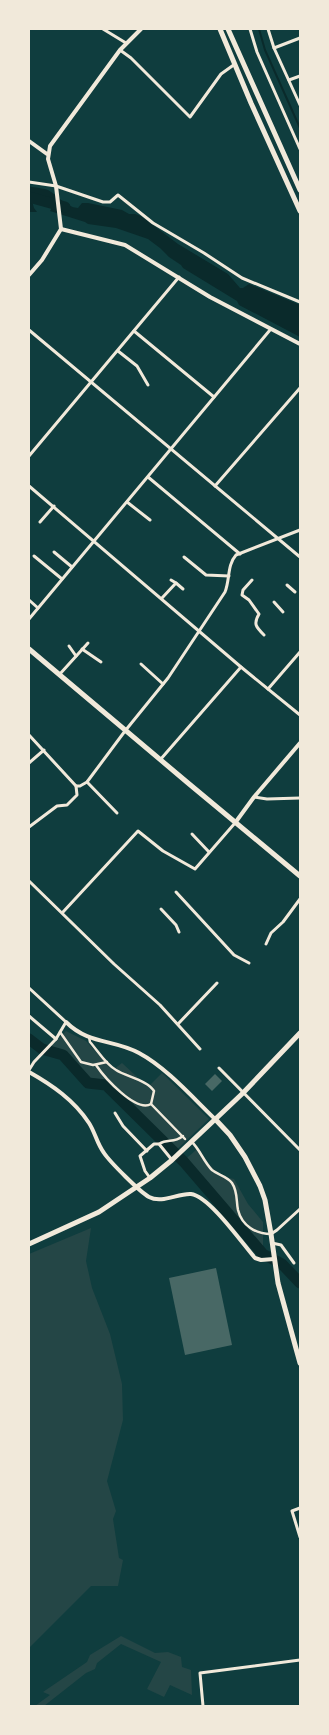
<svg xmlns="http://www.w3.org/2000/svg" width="329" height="1735" font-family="'Varela Round',sans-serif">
	<rect width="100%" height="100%" fill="#0f3d3e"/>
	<g fill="#244646">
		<path d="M66 1031 86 1041 113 1070 122 1063 148 1087 162 1073 209 1119 171 1155 106 1082 88 1081 61 1053 48 1050Z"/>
		<path d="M196 1150 220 1176 234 1179 248 1204 263 1222V1252L181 1163Z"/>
		<path d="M91 1228 86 1261 92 1288 110 1334 122 1384 123 1420 107 1481 116 1511 113 1519 119 1558 123 1560 118 1586H91L29 1648V1254Z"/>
		<path d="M121 1636 155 1653 168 1652 181 1657 182 1667 191 1670 192 1695 170 1685 164 1697 147 1689 161 1662 121 1644 97 1663 95 1669 86 1673 44 1706H35L50 1695 43 1692 87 1662 90 1655Z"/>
	</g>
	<path fill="#0a2a2b" d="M29 186C35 188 43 188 48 190 59 196 65 207 78 208L82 203H88L122 210 129 214H135L141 216 178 244 228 274 240 288H243L249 284 300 305V337L239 305 237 301 183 268 181 265 169 257 160 248 148 239 116 228 88 224 85 222 50 211 53 206 50 202 37 198 32 201 34 208 37 212H29Z"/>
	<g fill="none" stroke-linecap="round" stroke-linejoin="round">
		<path stroke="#0a2a2b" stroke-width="2" d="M259 29 265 50 300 128"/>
		<g stroke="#0a2a2b" stroke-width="11">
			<path d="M29 197 65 207"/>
			<path d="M29 1039 42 1049 63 1055 88 1083 106 1085 184 1162 263 1254 282 1264 300 1283"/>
		</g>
	</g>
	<g fill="#486865">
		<path d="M215 1074 222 1081 212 1091 205 1084Z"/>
		<path d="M216 1268 232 1345 185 1355 169 1278Z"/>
	</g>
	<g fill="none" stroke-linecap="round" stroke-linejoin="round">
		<g stroke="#f1e9da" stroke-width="2.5">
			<path d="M60 1032 81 1062 93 1065 107 1062"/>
			<path d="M89 1037 90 1042C98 1051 106 1065 116 1070 127 1077 147 1080 154 1091L151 1104 185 1139"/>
			<path d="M96 1065C104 1077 136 1113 151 1104"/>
			<path d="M192 1142C200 1150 204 1162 212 1170 218 1175 227 1176 232 1183 238 1192 236 1201 238 1210 242 1226 256 1234 271 1234"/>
			<path d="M159 1144C168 1138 173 1144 183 1136"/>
		</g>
		<g stroke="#f1e9da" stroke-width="3">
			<path d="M103 29 126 43"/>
			<path d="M250 29 257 52 300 149"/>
			<path d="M268 29 274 48 300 105"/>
			<path d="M274 48 300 38"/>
			<path d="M120 50 131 58 190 117 221 74 235 64"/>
			<path d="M289 80 300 76"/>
			<path d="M29 182 56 186 103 202H110L118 195 153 223 204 253 242 278 300 302"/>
			<path d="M29 330 300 557"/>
			<path d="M134 331 214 397"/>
			<path d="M118 351 137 366 148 385"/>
			<path d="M29 456 179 277"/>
			<path d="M148 477 240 554"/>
			<path d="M29 486 241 667 300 715"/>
			<path d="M215 486 300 388"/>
			<path d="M127 502 150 520"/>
			<path d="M40 522 54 506"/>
			<path d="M54 552 72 567"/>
			<path d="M34 556 62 579"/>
			<path d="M184 557 206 575 229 576"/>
			<path d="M252 580 243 590 242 595 249 600 259 614C253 624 256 627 264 635"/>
			<path d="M176 583 183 589"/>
			<path d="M287 585 295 592"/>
			<path d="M162 598 176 583 171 580"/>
			<path d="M29 600 38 608"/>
			<path d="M274 602 283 612"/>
			<path d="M29 619 270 330"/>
			<path d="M69 646 76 656"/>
			<path d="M82 649 101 662"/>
			<path d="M141 664 163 684"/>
			<path d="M59 675 88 643"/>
			<path d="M268 689 300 652"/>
			<path d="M29 735 76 786 77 795 67 805 57 806 29 827"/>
			<path d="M160 760 241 667"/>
			<path d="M29 763 44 750"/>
			<path d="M87 782 117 813"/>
			<path d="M76 786H80L87 782 125 731 168 678 225 592C230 580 227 565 236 555L300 530"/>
			<path d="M254 797 267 799 300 798"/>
			<path d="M192 834 209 852"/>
			<path d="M29 881 114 964 160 1005 200 1049"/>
			<path d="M176 892 234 955 249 963"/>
			<path d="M161 909 176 925 179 932"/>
			<path d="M63 912 138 831 163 851 195 869 235 823"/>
			<path d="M266 944 271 933 283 922 300 899"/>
			<path d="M29 988 66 1022 56 1039 34 1062 29 1070"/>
			<path d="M29 1016 56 1039"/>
			<path d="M178 1024 217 983"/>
			<path d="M219 1068 300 1150"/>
			<path d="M115 1113 123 1126 147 1151"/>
			<path d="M150 1178 145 1171 140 1156 154 1144H159L172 1160"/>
			<path d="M271 1234 277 1230 300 1209"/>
			<path d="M272 1243 281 1245 294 1263"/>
			<path d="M300 1508 292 1511 300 1537"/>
			<path d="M203 1706 200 1673 300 1660"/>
		</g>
		<g stroke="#f1e9da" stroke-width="4">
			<path d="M29 141 47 154"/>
			<path d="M61 229 125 245 210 297 300 344"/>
			<path d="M29 275 42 260 61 229 56 186 48 159 50 146 120 50 141 29"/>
			<path d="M235 823 254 797 300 743"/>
			<path d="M66 1022C89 1045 114 1039 139 1053 167 1068 193 1098 216 1120"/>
			<path d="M29 1072C52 1085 74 1100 89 1123 95 1132 97 1144 104 1153 110 1162 140 1192 149 1197 162 1204 178 1193 191 1194 209 1196 242 1243 255 1258L261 1260 274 1259"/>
		</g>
		<g stroke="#f1e9da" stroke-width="5">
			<path d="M220 29 251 103 300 211"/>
			<path d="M228 29 300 190"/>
			<path d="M29 649 188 783 300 876"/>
			<path d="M216 1120 230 1135 245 1157 260 1186 265 1200 271 1234 278 1283 300 1363"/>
			<path d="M29 1244 99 1212 150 1178 172 1160 243 1093 300 1033"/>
		</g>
	</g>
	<rect width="329" height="1735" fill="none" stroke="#f1e9da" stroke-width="60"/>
</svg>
